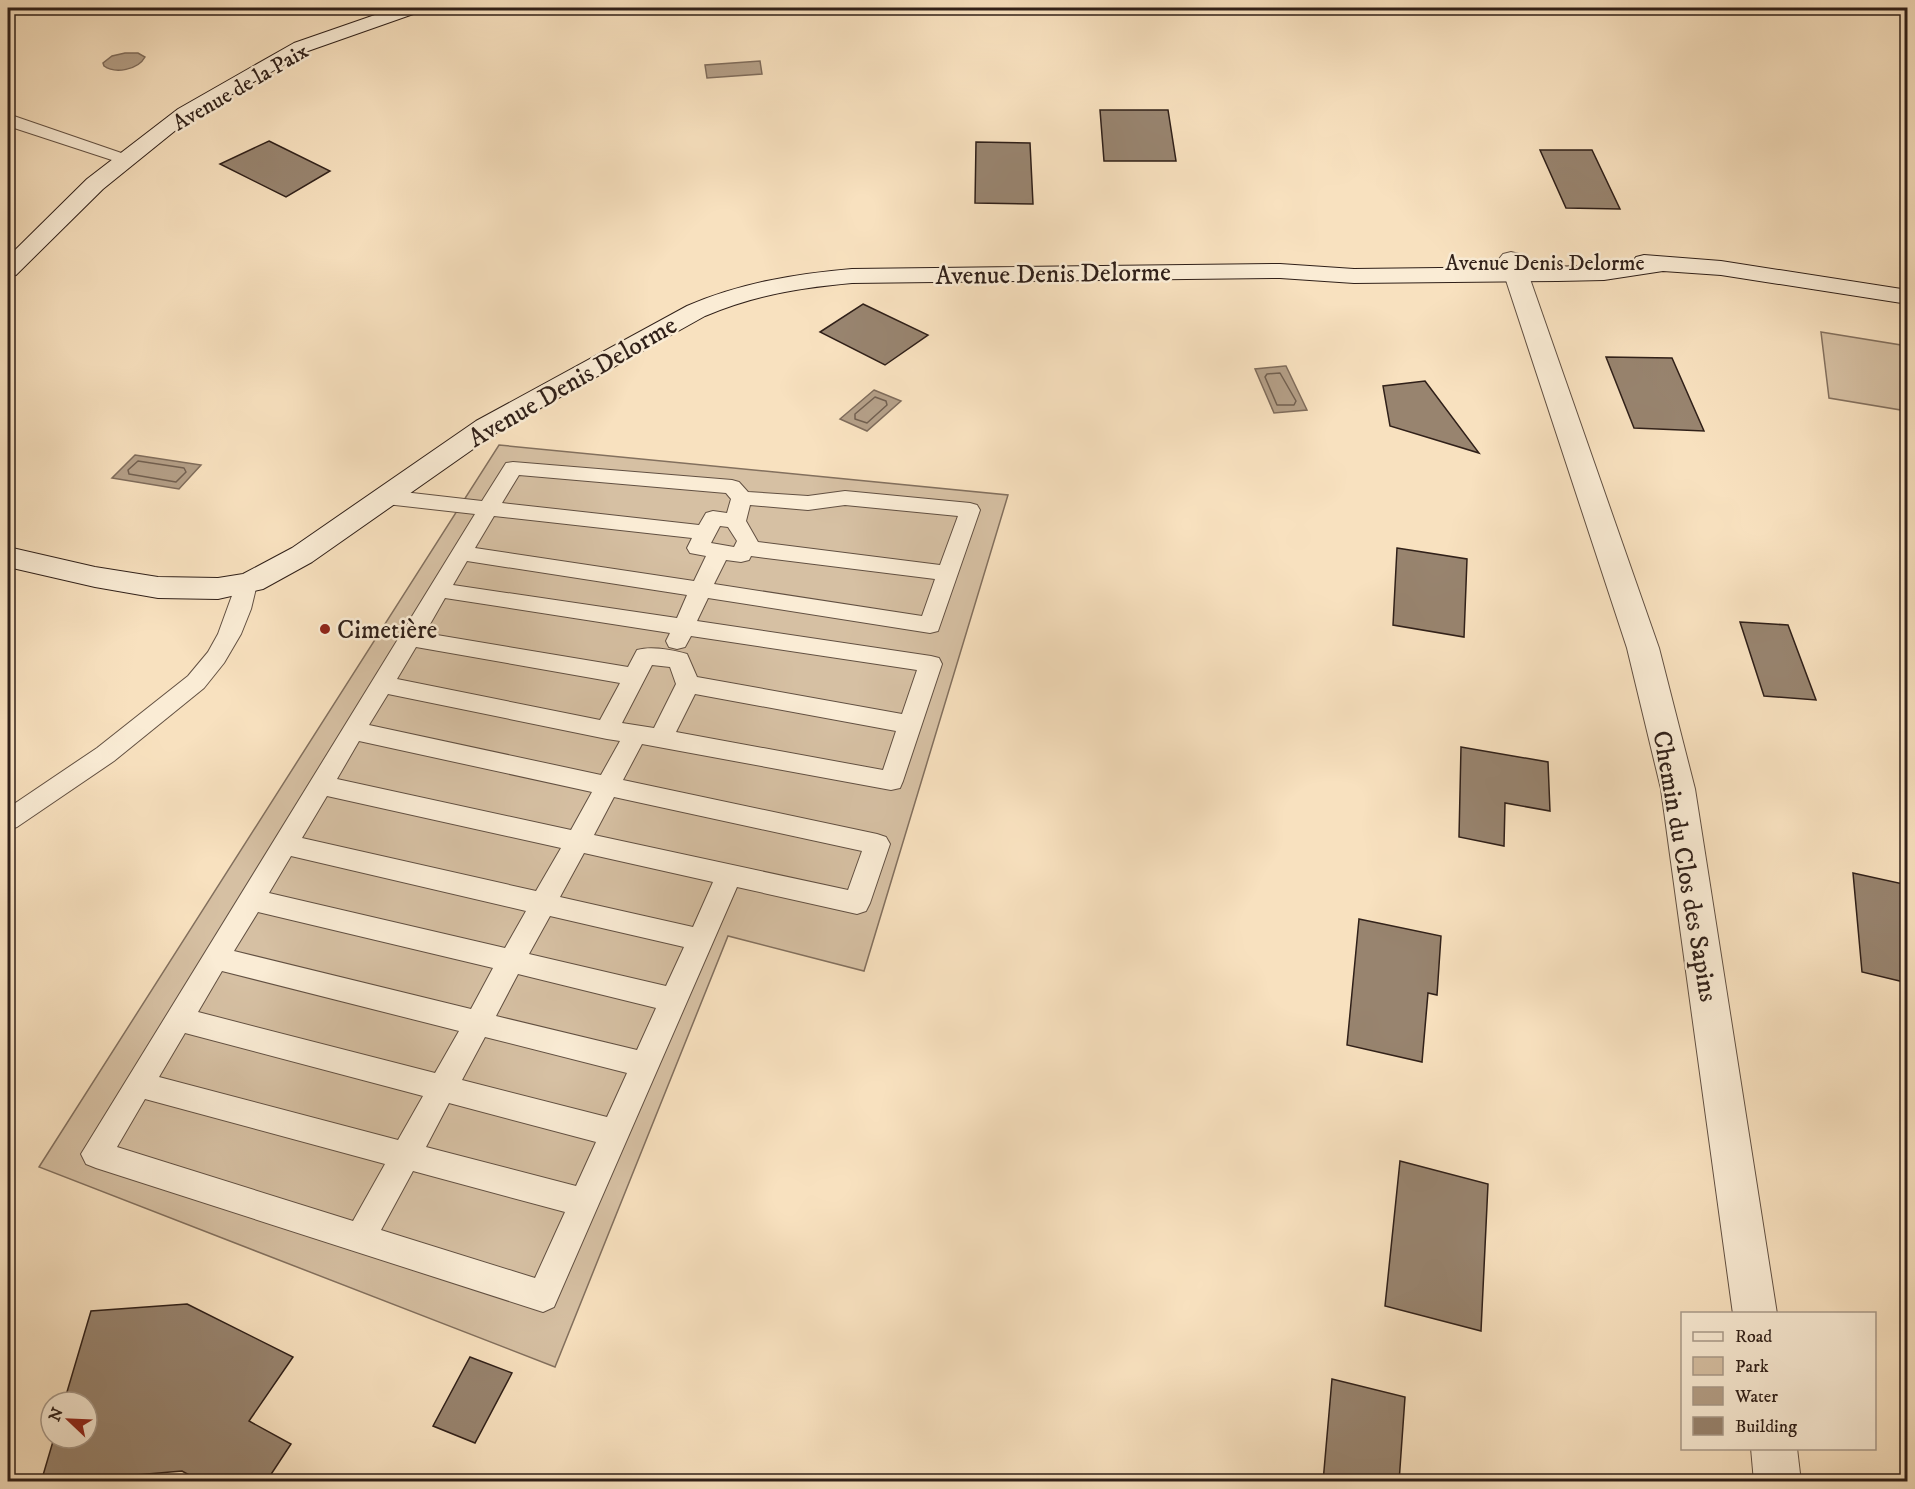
<svg xmlns="http://www.w3.org/2000/svg" width="1915" height="1489" font-family="'IM FELL DW Pica',serif">
	<rect width="100%" height="100%" fill="#f8e1bf"/>
	<filter id="stains"><feTurbulence type="fractalNoise" baseFrequency=".00333" numOctaves="4"/><feColorMatrix values="0 0 0 0 .2 0 0 0 0 .09 0 0 0 0 .02 0 0 0 .5 -.17"/></filter>
	<radialGradient id="worn" r=".72"><stop offset=".6" stop-color="#630" stop-opacity="0"/><stop offset="1" stop-color="#630" stop-opacity=".3"/></radialGradient>
	<g fill="#d6c0a3" stroke="#83705e" stroke-width="1.5">
		<path d="M1821 332 1907 346V411L1829 398Z"/>
		<path d="M499 445 1008 495 864 971 728 936 555 1367 39 1167Z"/>
	</g>
	<g fill="#b49f87" stroke="#7f6c5b" stroke-width="1.5">
		<path d="M125 53H138L145 57C138 70 115 74 104 66L103 63 112 56Z"/>
		<path d="M760 61 762 74 707 78 705 65Z"/>
		<path d="M1285 366H1286L1307 410 1274 413 1255 369Z"/>
		<path d="M874 390 901 401 867 431 840 419Z"/>
		<path d="M135 455 201 465 179 489 112 478Z"/>
	</g>
	<g fill="none" stroke-linecap="round" stroke-linejoin="round">
		<g stroke="#726050" stroke-width="1.5">
			<path d="M1280 373 1296 401 1294 405H1277L1265 377 1267 374Z"/>
			<path d="M875 397 886 401 887 405 867 423 855 419V414Z"/>
			<path d="M138 461 184 468 186 472 176 482 129 474 128 470Z"/>
		</g>
	</g>
	<g fill="#98846f" stroke="#302019" stroke-width="1.5">
		<path d="M1100 110H1168L1176 161H1104Z"/>
		<path d="M269 141 330 171 286 197 220 164Z"/>
		<path d="M976 142 1030 143 1033 204 975 203Z"/>
		<path d="M1540 150H1592L1620 209 1566 208Z"/>
		<path d="M863 304 928 335 885 365 820 332Z"/>
		<path d="M1606 357 1672 358 1704 431 1634 428Z"/>
		<path d="M1425 381 1479 453 1390 426 1383 386Z"/>
		<path d="M1397 548 1467 559 1464 637 1393 625Z"/>
		<path d="M1740 622 1788 625 1816 700 1764 696Z"/>
		<path d="M1461 747 1548 762 1550 811 1505 803 1504 846 1459 837Z"/>
		<path d="M1853 873 1908 885V983L1862 972Z"/>
		<path d="M1359 919 1441 936 1437 995 1428 993 1422 1062 1347 1045Z"/>
		<path d="M1400 1161 1488 1184 1481 1331 1385 1306Z"/>
		<path d="M187 1304 293 1357 249 1421 291 1444 266 1482H202L182 1471 89 1479 88 1482H41L54 1438H87V1402H64L91 1311Z"/>
		<path d="M470 1357 512 1373 475 1443 433 1426Z"/>
		<path d="M1332 1379 1405 1397 1399 1482H1323Z"/>
	</g>
	<g fill="none" stroke-linecap="round" stroke-linejoin="round">
		<defs>
			<g id="lane">
				<path d="M8 114 133 157 135 160 133 163H121L8 126Z"/>
				<path d="M513 462 732 480 739 482 748 492 808 496 845 491 970 503 977 505 980 510 938 631 930 633 708 598 697 621 931 656 939 658 942 664 903 781 900 788 891 790 642 744 623 780 877 834 886 837 890 844 870 903 866 911 857 914 737 887 554 1307 543 1312 96 1168 86 1164 81 1154 475 514 386 504 379 502 376 497 379 492 386 490 482 501 506 463ZM519 475 726 493 731 499 727 513 713 511 706 513 699 525 502 503ZM750 505 808 510 845 505 958 516 940 565 758 542 746 521ZM494 516 692 538 687 548 690 553 706 556 694 581 475 548ZM720 526 728 527 737 541 734 547 711 543ZM751 556 935 579 922 616 714 584 726 560 741 562 749 560ZM467 561 687 595 677 618 453 585ZM445 598 670 633 666 641 669 647 677 649 685 647 691 636 917 670 902 714 697 677 687 654C672 650 652 646 637 650L628 667 425 633ZM416 647 620 683 600 720 397 679ZM652 665 670 667 676 684 654 728 622 723ZM388 694 607 739 620 741 601 775 369 725ZM695 694 896 731 883 770 676 732ZM359 741 592 792 571 830 337 779ZM327 796 561 848 536 891 302 838ZM614 797 862 851 848 890 594 835ZM584 853 713 882 693 927 560 897ZM291 856 526 911 505 948 269 893ZM258 912 493 968 471 1009 234 951ZM550 916 684 947 666 986 529 954ZM222 971 459 1031 435 1073 198 1012ZM518 974 656 1008 637 1050 496 1016ZM185 1033 423 1096 398 1140 159 1077ZM485 1037 627 1073 607 1117 462 1080ZM145 1099 385 1164 353 1221 117 1147ZM449 1103 596 1142 576 1186 426 1147ZM413 1171 565 1212 535 1278 381 1230Z"/>
				<path d="M246 577 254 579 257 584 251 609 241 634 224 663 204 688 114 761 17 827 8 830V808L97 748 188 676 208 652 218 634 238 579Z"/>
			</g>
			<g id="street">
				<path d="M1511 252 1519 254 1523 259 1659 648 1695 789 1777 1314H1733L1661 789 1627 648 1499 259 1503 254Z"/>
				<path d="M1751 1448H1797L1801 1482H1754Z"/>
			</g>
			<g id="secondary">
				<path d="M395 8H422L419 12 308 51 192 117 103 189 16 275 8 277V257L87 179 178 109 294 43Z"/>
				<path d="M1644 255 1721 261 1908 290V304L1721 275 1663 271 1604 280 1558 281 1354 283 1280 278 852 283C798 288 755 295 705 316L496 433 312 562 263 589 218 599 158 598 95 587 8 567V547L95 567 158 577 218 578 243 574 292 548 476 421 687 306C741 283 794 274 852 269L1280 264 1354 269 1604 266 1633 261 1636 257Z"/>
			</g>
		</defs>
		<use href="#lane" stroke="#625042" stroke-width="2"/>
		<use href="#street" stroke="#625042" stroke-width="2"/>
		<use href="#secondary" stroke="#302019" stroke-width="2"/>
		<use href="#lane" fill="#faecd5" fill-rule="evenodd"/>
		<use href="#street" fill="#faecd5" fill-rule="evenodd"/>
		<use href="#secondary" fill="#faecd5" fill-rule="evenodd"/>
	</g>
	<circle fill="#8f2418" stroke="#faecd5" stroke-width="2" cx="325" cy="629" r="6"/>
	<g text-anchor="middle" stroke-width="5" stroke-linejoin="round" paint-order="stroke">
		<g font-size="22" fill="#302019" stroke="#faecd5">
			<text transform="translate(240 86) rotate(-30)" y="8">Avenue de la Paix</text>
			<text x="1545" y="270">Avenue Denis Delorme</text>
		</g>
		<g font-size="26" fill="#302019" stroke="#faecd5">
			<text transform="translate(1053 273) rotate(-1)" y="9">Avenue Denis Delorme</text>
			<text transform="translate(572 381) rotate(-30)" y="9">Avenue Denis Delorme</text>
			<text transform="translate(1686 866) rotate(80)" y="9">Chemin du Clos des Sapins</text>
		</g>
		<g font-size="26" fill="#302019" stroke="#faecd5" text-anchor="start">
			<text x="337" y="638">Cimetière</text>
		</g>
	</g>
	<rect width="1915" height="1489" fill="none" stroke="#f8e1bf" stroke-width="30"/>
	<rect x="9" y="9" width="1897" height="1471" fill="none" stroke="#302019" stroke-width="3"/>
	<rect x="15" y="15" width="1885" height="1459" fill="none" stroke="#302019" stroke-width="1.5"/>
	<rect x="1681" y="1312" width="195" height="138" fill="#faecd5" stroke="#a99a8a" stroke-width="1.5"/>
	<rect x="1693" y="1332" width="30" height="9" fill="#faecd5" stroke="#a99a8a" stroke-width="1.5"/>
	<text x="1735" y="1342" font-size="18" fill="#302019">Road</text>
	<rect x="1693" y="1357" width="30" height="18" fill="#d6c0a3" stroke="#a99a8a" stroke-width="1.5"/>
	<text x="1735" y="1372" font-size="18" fill="#302019">Park</text>
	<rect x="1693" y="1387" width="30" height="18" fill="#b49f87" stroke="#a99a8a" stroke-width="1.5"/>
	<text x="1735" y="1402" font-size="18" fill="#302019">Water</text>
	<rect x="1693" y="1417" width="30" height="18" fill="#98846f" stroke="#a99a8a" stroke-width="1.5"/>
	<text x="1735" y="1432" font-size="18" fill="#302019">Building</text>
	<g transform="translate(69 1420) rotate(293)"><circle r="28" fill="#faecd5" stroke="#a99a8a" stroke-width="1.5"/>
	<path d="M0-4.5L10 22L0 15L-10 22Z" fill="#8f2418"/>
	<text y="-9" font-size="16" font-weight="bold" text-anchor="middle" fill="#302019">N</text>
	</g>
	<rect width="100%" height="100%" filter="url(#stains)"/>
	<rect width="100%" height="100%" fill="url(#worn)"/>
</svg>
